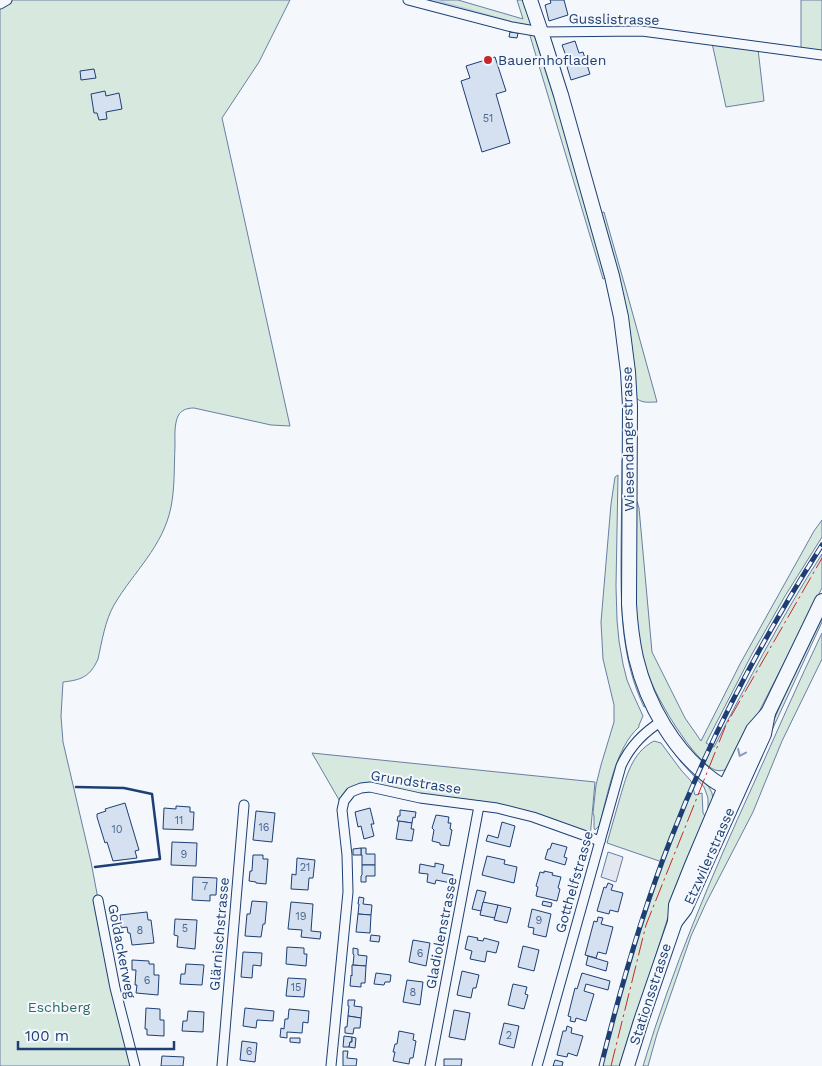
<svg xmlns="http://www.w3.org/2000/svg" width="822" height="1066" font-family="'Work Sans',sans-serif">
	<rect width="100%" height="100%" fill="#f4f7fb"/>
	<g fill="#d7e8df" stroke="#687fa3">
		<path d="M0 0H290L259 62 222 118 290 426 271 425 194 408C187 408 181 410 178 416 174 425 175 437 175 446 174 466 175 487 171 507 163 547 134 571 114 605 105 621 102 641 98 659 90 677 81 680 63 682L61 716 63 742 91 862 115 988 135 1066H0Z"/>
		<path d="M408 0H458L523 19 517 0H530L612 276 603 279 528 29Z"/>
		<path d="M801 0H822V55L801 52Z"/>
		<path d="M712 43 758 49 764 101 726 107Z"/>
		<path d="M604 212 627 293 657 402C648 402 641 404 634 396L599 213Z"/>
		<path d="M622 460 625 467V516L646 706 644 707C622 661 621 613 621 564 621 529 622 494 622 460Z"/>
		<path d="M618 475 616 586 617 620 619 641 623 664 627 680 632 692 643 716 639 725V727C615 748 608 795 599 826L595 830 594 828V816L593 813 596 785 601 765 614 722V705L603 659 601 622 611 504 615 477Z"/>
		<path d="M634 492 639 508 652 652 685 718 701 741 740 664 814 531 822 520V537L785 596 752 654 706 743 714 747C748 681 782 616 822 554V588L731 767C716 776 709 767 699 757 690 748 683 737 676 727 656 696 639 662 635 625 634 612 635 597 635 583 635 553 634 523 634 492Z"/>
		<path d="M822 615V622L766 743 770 729 799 662Z"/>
		<path d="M822 633V659L782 741 753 812 706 903 691 936 657 1034 648 1066H643C672 969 711 877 753 785 776 734 798 683 822 633Z"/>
		<path d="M654 741 661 743 681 770 691 781 695 795 702 793 703 813 708 821 680 886 668 917 621 1066H602C619 997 638 929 662 862L607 843C611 829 615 815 619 801 626 778 631 753 654 741Z"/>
		<path d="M668 744H669L689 768 709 787 712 793 713 800 711 812 708 809V798L704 787 681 762Z"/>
		<path d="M312 753 595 782 590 838 533 817 361 788 342 805Z"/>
	</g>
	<path fill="#e3e8f0" stroke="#687fa3" d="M608 852 623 857 616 882 601 877Z"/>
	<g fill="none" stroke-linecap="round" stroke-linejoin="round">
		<path stroke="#bed0e5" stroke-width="3" d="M433 0 510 22"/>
	</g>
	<g fill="#d5e0f0" stroke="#1d3f73">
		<path d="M550 0H564L568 15 549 21 545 5 551 3Z"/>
		<path d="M510 32 518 33 517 38 509 37Z"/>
		<path d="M575 41 579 53 583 52 590 74 571 80 564 57 566 56 562 45Z"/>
		<path d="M495 57 506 91 496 94 510 143 482 152 461 81 470 78 466 66Z"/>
		<path d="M94 69 96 78 81 80 80 71Z"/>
		<path d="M105 91 106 96 119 93 122 109 106 112 107 119 99 120 97 113H94L91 94Z"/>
		<path d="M125 803 139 850 135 851 137 858 113 861 107 842 105 843 97 817V814L106 811 105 809Z"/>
		<path d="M176 806 190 807V812H194L193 830 163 829 164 808 176 809Z"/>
		<path d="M370 808 374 824H371L374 836 364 839 361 826 358 827 355 812Z"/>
		<path d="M400 810 416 812 415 818 413 817 412 823 397 821 398 816H400Z"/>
		<path d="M256 811 275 813 272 842 253 840Z"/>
		<path d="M436 815 449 817 448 823H451L450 829 452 830 449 846 440 845V843L432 841 434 830 432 828Z"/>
		<path d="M399 821 412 823 411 829H414L412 841 396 839Z"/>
		<path d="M502 822 515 826 510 847 486 841 488 835 498 838Z"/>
		<path d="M172 842 197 843 196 866 171 865Z"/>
		<path d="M552 843 567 847 564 857 567 858 565 865 545 859 548 849H550Z"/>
		<path d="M361 848H366V854H375V865H362V855H361Z"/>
		<path d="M361 848V855H353V849Z"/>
		<path d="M253 855H263V859H268L266 884 256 883V882L249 881 250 871H252Z"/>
		<path d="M487 856 505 860 504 864 517 867 514 883 482 875Z"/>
		<path d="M297 858 315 860 313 878H309L308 890 291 889 292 874 296 875Z"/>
		<path d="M435 863 444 865 442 873 453 875 451 883 436 880 435 884 427 882 428 874 419 873 420 864 435 867Z"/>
		<path d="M362 865H375V876H366V882H361V876L362 875Z"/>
		<path d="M544 871 553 873 552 875 561 877 558 888 560 889 557 901 536 896 538 887 536 886 540 872 544 873Z"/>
		<path d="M193 877 217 878 216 895H210V901L192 900Z"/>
		<path d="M608 883 613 885 611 890 623 893 618 912 610 910 609 914 597 911 604 887 606 888Z"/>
		<path d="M477 890 486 892 481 911 472 909Z"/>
		<path d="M359 897 364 898 363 904 372 905 371 915 358 914 359 904H358Z"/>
		<path d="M252 901 267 902 265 924H263L261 937 245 936 247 914H250Z"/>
		<path d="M543 901 552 903 551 907 542 905Z"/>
		<path d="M291 902 313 904 311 931 321 932 320 939 301 937 302 930 288 929Z"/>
		<path d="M483 902 498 905 495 918 480 915Z"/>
		<path d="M498 905 511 908 507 923 494 920Z"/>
		<path d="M532 909 551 914 546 937 533 934 534 928 528 927Z"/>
		<path d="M147 912 148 920H151L154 943 132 945 130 933H128L127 927 121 928 120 915Z"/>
		<path d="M358 914 371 915 370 933 356 932Z"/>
		<path d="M598 917 603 918 601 924 613 927 606 954 598 952 596 958 585 955 594 921 597 922Z"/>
		<path d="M175 919 197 920 195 949 177 947 178 936 174 935Z"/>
		<path d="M371 935 380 936 379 942 370 941Z"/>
		<path d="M468 936 478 938 477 940 483 941 484 938 499 942 496 953 487 951 485 962 470 959 472 951 465 949Z"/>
		<path d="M413 940 430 943 426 966 409 962Z"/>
		<path d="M523 946 539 950 534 971 518 967Z"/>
		<path d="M287 947 304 948V954H307L306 966 286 964Z"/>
		<path d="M353 948 358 949V955L367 956 366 966 353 965 354 955 353 954Z"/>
		<path d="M243 952 262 953 261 966 253 965 252 978 241 977Z"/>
		<path d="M588 956 608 962 606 971 586 965Z"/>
		<path d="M132 960 149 961V964H154V975H159L158 995 136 993 137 985H135L136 970H132Z"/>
		<path d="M186 964 204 965 202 985 180 984 181 974H185Z"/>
		<path d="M352 965 366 966 365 983H361V987L350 986 351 975 352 976Z"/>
		<path d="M462 971 479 975 476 988H473L471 998 457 995Z"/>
		<path d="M376 973 391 975 390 982H385L384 985 374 984Z"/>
		<path d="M582 973 610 981 608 990 586 984 584 991 594 994 586 1021 576 1018 575 1022 570 1021 571 1017 568 1016 575 988 577 989Z"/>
		<path d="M288 978 306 979 304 997 286 996Z"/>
		<path d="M407 980 423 982 420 1005 403 1002Z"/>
		<path d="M513 984 527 987 525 994 528 995 524 1009 508 1005Z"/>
		<path d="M348 1000H355L354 1006 362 1007 361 1018 348 1016 349 1006H348Z"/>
		<path d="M146 1008 160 1009V1020H164V1036L147 1035V1029H145Z"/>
		<path d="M245 1008 274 1011 273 1021 257 1020 256 1028 243 1026Z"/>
		<path d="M289 1009 309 1011 308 1023 303 1022 302 1033 287 1032V1038L280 1037 281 1028 284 1029 285 1019H288Z"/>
		<path d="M454 1010 470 1013 465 1040 449 1037Z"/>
		<path d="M188 1011 204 1012 203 1032 182 1031 183 1021H187Z"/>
		<path d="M348 1016 361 1018 360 1028H354L353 1034 345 1033V1027H347Z"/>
		<path d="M504 1023 519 1026 514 1048 499 1044Z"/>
		<path d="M567 1026 572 1028 571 1033 583 1036 577 1056 568 1053 567 1057 557 1055 563 1031H566Z"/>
		<path d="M399 1031 414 1034 413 1040 416 1041 413 1058H410L409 1064 393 1061 395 1052H393L395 1044H397Z"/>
		<path d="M344 1036 352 1037V1042H350L349 1047H343Z"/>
		<path d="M352 1037 356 1038 355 1048 349 1047 350 1042H352Z"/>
		<path d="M290 1038H300V1043L290 1042Z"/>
		<path d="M242 1041 257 1043 255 1062 240 1060Z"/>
		<path d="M343 1051H348L347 1058 357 1059 356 1066H343Z"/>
		<path d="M162 1056 184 1057 183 1066H161Z"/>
		<path d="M444 1059H462L461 1066H444Z"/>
		<path d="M555 1060 563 1062 562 1066H553Z"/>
	</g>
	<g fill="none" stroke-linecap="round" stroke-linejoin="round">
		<defs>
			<g id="street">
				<path d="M408 0 512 27 541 32 642 31 822 55"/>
				<path d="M0 4 7 0"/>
				<path d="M98 900 115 988 135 1066"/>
				<path d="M222 1066 244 805"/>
				<path d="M331 1066 348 892 347 855 342 810 344 801 351 792 361 788 370 787 420 798 497 808 533 817 600 841"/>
				<path d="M430 1066 479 806"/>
				<path d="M537 1066 621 766C630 746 644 732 662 721"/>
			</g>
			<g id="secondary">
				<path d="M530 0 541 32 561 95 612 276 621 317 628 372 630 406 629 604C630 622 632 640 636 658 647 704 674 752 713 780 720 785 729 789 737 793"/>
				<path d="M675 922 685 909 764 734 768 713 822 601"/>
				<path d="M627 1066 641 1021 675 922 676 905 692 865 725 787 753 730 768 713"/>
			</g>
		</defs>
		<use href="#street" stroke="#1d3f73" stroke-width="11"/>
		<use href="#secondary" stroke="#1d3f73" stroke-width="16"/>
		<use href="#street" stroke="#f4f7fb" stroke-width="9"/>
		<use href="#secondary" stroke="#f4f7fb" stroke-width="14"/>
		<defs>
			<path id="rail" d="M601 1066C620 990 641 915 670 841 710 737 762 639 822 545"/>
		</defs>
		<use href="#rail" stroke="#1d3f73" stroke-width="5"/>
		<use href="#rail" stroke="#f4f7fb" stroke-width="3" stroke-dasharray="9" stroke-linecap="butt"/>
		<path stroke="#1d3f73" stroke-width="2.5" d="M76 787 124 788 152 794 160 859 95 867"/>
		<path stroke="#c62828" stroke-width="1" stroke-dasharray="18 4 2.5 4" stroke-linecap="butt" d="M611 1066 646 925 726 725 822 558"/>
	</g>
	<defs><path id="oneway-chevron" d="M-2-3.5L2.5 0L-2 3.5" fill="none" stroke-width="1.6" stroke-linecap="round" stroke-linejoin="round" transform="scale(1.25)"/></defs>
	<use stroke="#889bb7" href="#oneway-chevron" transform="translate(741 753) rotate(115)"/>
	<circle fill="#c62828" stroke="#f4f7fb" stroke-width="2" cx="488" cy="60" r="5"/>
	<g text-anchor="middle" stroke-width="4" stroke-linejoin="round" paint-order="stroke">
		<g font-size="11" fill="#4b6792">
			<text x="488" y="122">51</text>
			<text x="179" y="824">11</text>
			<text x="264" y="831">16</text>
			<text x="117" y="833">10</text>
			<text x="184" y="858">9</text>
			<text x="305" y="871">21</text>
			<text x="205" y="890">7</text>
			<text x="301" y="920">19</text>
			<text x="539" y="924">9</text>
			<text x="185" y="932">5</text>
			<text x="140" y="934">8</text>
			<text x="420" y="957">6</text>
			<text x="147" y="984">6</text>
			<text x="296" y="991">15</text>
			<text x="413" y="996">8</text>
			<text x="509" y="1039">2</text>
			<text x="249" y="1055">6</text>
		</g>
		<g font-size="14" fill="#1d3f73" stroke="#f4f7fb">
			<text transform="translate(614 19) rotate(1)" y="5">Gusslistrasse</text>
			<text transform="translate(628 439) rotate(-91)" y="5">Wiesendangerstrasse</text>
			<text transform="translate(416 782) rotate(9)" y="5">Grundstrasse</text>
			<text transform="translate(709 856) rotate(-66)" y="5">Etzwilerstrasse</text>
			<text transform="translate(574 882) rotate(-74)" y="5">Gotthelfstrasse</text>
			<text transform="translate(441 933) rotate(-79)" y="5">Gladiolenstrasse</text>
			<text transform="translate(219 934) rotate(-85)" y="5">Glärnischstrasse</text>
			<text transform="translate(122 951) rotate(79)" y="5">Goldackerweg</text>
			<text transform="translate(650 994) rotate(-72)" y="5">Stationsstrasse</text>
		</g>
		<g font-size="14" fill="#1d3f73" stroke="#f4f7fb" text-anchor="start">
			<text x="498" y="65">Bauernhofladen</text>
		</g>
		<g font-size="14" fill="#2c6c60" stroke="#f4f7fb">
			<text x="59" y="1012">Eschberg</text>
		</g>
	</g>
	<path d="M18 1041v8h156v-8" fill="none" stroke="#1d3f73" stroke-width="2.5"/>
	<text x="25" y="1041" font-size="15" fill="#1d3f73" stroke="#f4f7fb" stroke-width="4" paint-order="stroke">100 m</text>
</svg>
